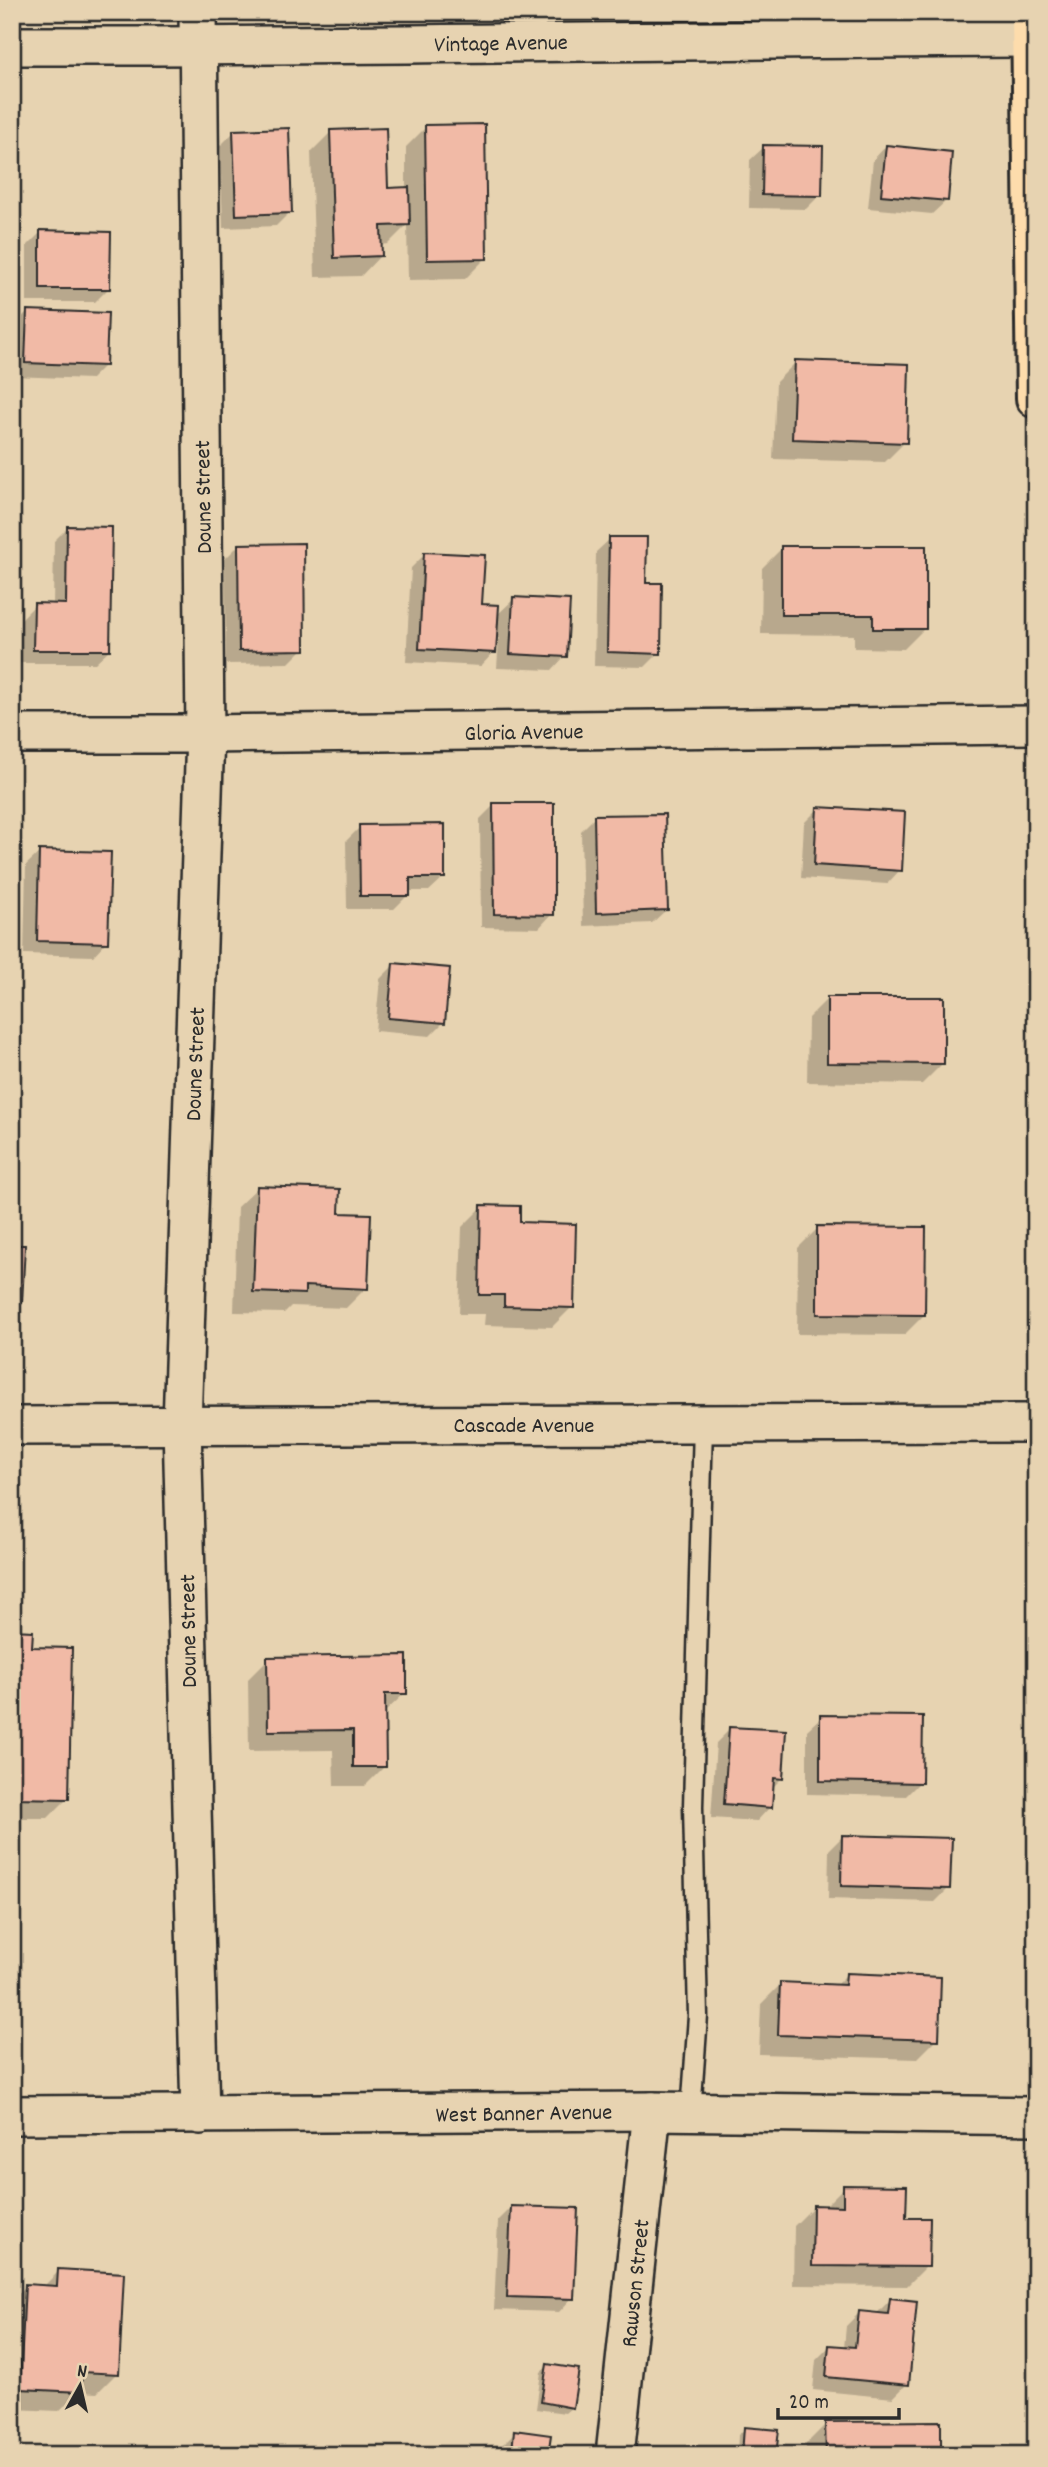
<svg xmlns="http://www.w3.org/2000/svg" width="1048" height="2467" font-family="Dekko,sans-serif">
	<rect width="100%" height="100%" fill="#e7d3b1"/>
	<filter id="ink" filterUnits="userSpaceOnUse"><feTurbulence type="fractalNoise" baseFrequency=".0143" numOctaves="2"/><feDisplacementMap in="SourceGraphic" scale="14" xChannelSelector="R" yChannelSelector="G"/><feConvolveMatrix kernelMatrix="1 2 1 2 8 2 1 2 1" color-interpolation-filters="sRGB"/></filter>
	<g filter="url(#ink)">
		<g fill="#0003">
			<path d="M426 127 485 259 465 279 408 280 407 225 388 244 380 245 381 255 361 276 315 277 311 152 331 132 386 190 406 189V147Z"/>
			<path d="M234 132 290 212 276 226 223 228 220 146Z"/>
			<path d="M886 146 946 201 932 214 868 208 873 160Z"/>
			<path d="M764 147 820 195 806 209 749 208 750 160Z"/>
			<path d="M41 232 109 288 95 302H27V246Z"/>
			<path d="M27 312 104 366 91 379 12 376 14 325Z"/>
			<path d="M796 362 905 442 885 462 773 459 776 382Z"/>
			<path d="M68 527 109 650 95 663H20L21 619 35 605H53L54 541Z"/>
			<path d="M610 539 644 584 659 653 645 667 594 666 596 552Z"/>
			<path d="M239 545 303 649 289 663 226 664 225 559Z"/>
			<path d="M782 548 924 629 904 649 854 648V635L761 634 762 568Z"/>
			<path d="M425 554 480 605 496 616 514 599 565 656 552 670 497 668 499 637H495L494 652 481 666 406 662 411 568Z"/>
			<path d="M494 805 552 914 539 928 481 927 480 819Z"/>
			<path d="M818 809 900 870 887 884 801 878 804 823Z"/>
			<path d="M595 817 666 910 652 923 583 926 581 831Z"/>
			<path d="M360 827 443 878 429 891H408V895L394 909H347L346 841Z"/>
			<path d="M40 852 106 942 93 956 24 954 26 865Z"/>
			<path d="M394 965 444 1022 430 1036 375 1031 380 979Z"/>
			<path d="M828 998 942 1064 922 1084 807 1082 808 1018Z"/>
			<path d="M258 1187 337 1215 366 1288 346 1308 291 1306 284 1313 234 1312 237 1207Z"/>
			<path d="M482 1207 519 1224 572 1307 552 1327 484 1325 485 1314H459L462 1227Z"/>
			<path d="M818 1228 924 1315 904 1335 797 1334 798 1248Z"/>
			<path d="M12 1246 21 1302 12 1311Z"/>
			<path d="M12 1632 31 1649 68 1798 48 1818H12Z"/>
			<path d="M268 1659 405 1693 384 1713 385 1766 365 1786H334L333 1750 249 1751 248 1679Z"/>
			<path d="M821 1717 920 1782 906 1796 807 1794V1730Z"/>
			<path d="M730 1729 781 1779 772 1788 770 1807 757 1821 711 1818 716 1743Z"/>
			<path d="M843 1836 949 1888 935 1902 828 1899 829 1850Z"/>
			<path d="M846 1975 937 2039 917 2059 759 2054 761 2004 781 1984 835 1986Z"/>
			<path d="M844 2187 905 2220 927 2266 907 2286 793 2285 794 2226 814 2206 824 2207Z"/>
			<path d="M512 2207 572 2298 559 2312 494 2310 498 2221Z"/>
			<path d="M59 2271 117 2373 97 2393 79 2392 59 2411 12 2409V2300L26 2286 43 2287Z"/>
			<path d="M890 2300 907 2384 893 2398 813 2390 816 2360 830 2346 844 2348 846 2326 859 2313 876 2314Z"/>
			<path d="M548 2366 572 2407 565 2413 536 2409 541 2372Z"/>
			<path d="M826 2424 939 2455H806V2444Z"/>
			<path d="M745 2429 775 2455H737L738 2435Z"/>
			<path d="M515 2432 547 2455H486L489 2452 501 2453V2446Z"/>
		</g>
		<g fill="#f1baa6" stroke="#2b2b2b" stroke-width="2">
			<path d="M485 124 487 259 427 260 425 125Z"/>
			<path d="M289 128 292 213 236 215 233 130Z"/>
			<path d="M386 128 388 188 409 187 410 225 381 226 382 256 334 258 330 130Z"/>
			<path d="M763 145 823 146 822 196 762 195Z"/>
			<path d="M886 145 952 152 948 201 881 195Z"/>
			<path d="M40 230 111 232 110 289H40Z"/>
			<path d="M27 310 108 313 106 366 25 363Z"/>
			<path d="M795 360 909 364 907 443 792 439Z"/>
			<path d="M67 526 112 527 110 650H33L34 603 66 604Z"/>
			<path d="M609 537H647L646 583H662L661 654 607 652Z"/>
			<path d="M304 543 305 650 239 651 238 544Z"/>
			<path d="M781 546H926V629H873V615H781Z"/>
			<path d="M424 552 485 555 482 604 499 605 496 653 419 649Z"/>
			<path d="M513 597 570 600 567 657 510 654Z"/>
			<path d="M493 803H554V915L494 914Z"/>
			<path d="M817 807 905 812 902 871 814 865Z"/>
			<path d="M665 814 668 910 596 913 594 815Z"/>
			<path d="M445 824V878H410V896H360L359 825Z"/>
			<path d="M39 850 111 852 108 943 37 941Z"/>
			<path d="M393 963 450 968 445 1023 388 1018Z"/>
			<path d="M827 997H944V1064L827 1063Z"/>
			<path d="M257 1186 340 1189 339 1213 371 1214 368 1289 305 1286V1294L253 1292Z"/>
			<path d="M481 1205 520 1206V1222L576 1224 574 1308 504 1306V1295H479Z"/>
			<path d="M817 1226 926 1227 925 1315 817 1314Z"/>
			<path d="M12 1245H25L22 1303H12Z"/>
			<path d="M12 1630 33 1631 32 1647 72 1648 69 1799 12 1798Z"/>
			<path d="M407 1655V1694H385L386 1767H353V1730L268 1731 267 1657Z"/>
			<path d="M820 1715 923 1716 922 1783 820 1781Z"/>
			<path d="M729 1727 786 1730 783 1779 774 1778 772 1808 724 1804Z"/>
			<path d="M842 1835 952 1838 950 1889 841 1886Z"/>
			<path d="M846 1973 941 1977 939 2040 778 2035 780 1982 845 1985Z"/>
			<path d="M843 2185 907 2186 906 2218H930L929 2267 812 2266 813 2205 843 2206Z"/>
			<path d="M511 2206 578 2208 574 2299 507 2297Z"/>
			<path d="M58 2269 124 2273 119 2374 82 2372 81 2392 20 2389 25 2284 57 2286Z"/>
			<path d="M890 2298 917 2301 909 2385 826 2377 829 2345 855 2347 859 2311 888 2314Z"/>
			<path d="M547 2364 579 2369 573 2408 541 2402Z"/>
			<path d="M941 2421V2455H826L825 2422Z"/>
			<path d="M744 2427 779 2430 776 2455H742Z"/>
			<path d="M514 2430 551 2435 548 2455H488L489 2450 512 2452Z"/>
		</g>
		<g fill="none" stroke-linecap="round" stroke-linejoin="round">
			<defs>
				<path id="lane" d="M691 2112 698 2016 693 1807 703 1424"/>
				<g id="street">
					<path d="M198 12 205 734 182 1425 200 2115"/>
					<path d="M12 46C352 47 692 39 1031 38"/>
					<path d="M12 734H205L1036 725"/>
					<path d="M12 1426 1036 1423"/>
					<path d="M12 2115 652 2111 1036 2116"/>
					<path d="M615 2455 652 2111"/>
				</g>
				<path id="primary" d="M1031 12 1036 398"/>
			</defs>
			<use href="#lane" stroke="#2b2b2b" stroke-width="23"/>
			<use href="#street" stroke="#2b2b2b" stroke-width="42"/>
			<use href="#primary" stroke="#2b2b2b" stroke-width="44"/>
			<use href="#lane" stroke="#e7d3b1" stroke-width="18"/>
			<use href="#street" stroke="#e7d3b1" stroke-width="37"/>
			<use href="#primary" stroke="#fddcac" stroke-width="38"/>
		</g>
	</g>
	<g text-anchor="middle" stroke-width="5" stroke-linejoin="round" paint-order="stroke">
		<g font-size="23" fill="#2b2b2b" stroke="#e7d3b1">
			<text transform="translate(501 42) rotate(-1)" y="8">Vintage Avenue</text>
			<text transform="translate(202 497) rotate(-91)" y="8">Doune Street</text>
			<text transform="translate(524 731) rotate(-1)" y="8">Gloria Avenue</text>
			<text transform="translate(194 1064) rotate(-88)" y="8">Doune Street</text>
			<text x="524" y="1432">Cascade Avenue</text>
			<text transform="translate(187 1631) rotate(-91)" y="8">Doune Street</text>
			<text transform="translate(524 2112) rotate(-1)" y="8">West Banner Avenue</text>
			<text transform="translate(634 2283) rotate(-84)" y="8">Rawson Street</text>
		</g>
	</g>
	<rect width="1048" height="2467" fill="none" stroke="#e7d3b1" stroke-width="42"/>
	<rect x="21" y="21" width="1006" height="2425" fill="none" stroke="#2b2b2b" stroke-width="2.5" filter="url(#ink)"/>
	<g transform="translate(80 2386) rotate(8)" stroke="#e7d3b1" stroke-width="5" paint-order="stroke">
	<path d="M0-5L12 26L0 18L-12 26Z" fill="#2b2b2b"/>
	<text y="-10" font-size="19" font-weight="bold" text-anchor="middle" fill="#2b2b2b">N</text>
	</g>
	<path d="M778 2408v10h121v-10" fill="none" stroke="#2b2b2b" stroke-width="3.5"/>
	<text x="789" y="2408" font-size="21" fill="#2b2b2b" stroke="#e7d3b1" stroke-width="5" paint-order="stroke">20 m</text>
</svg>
